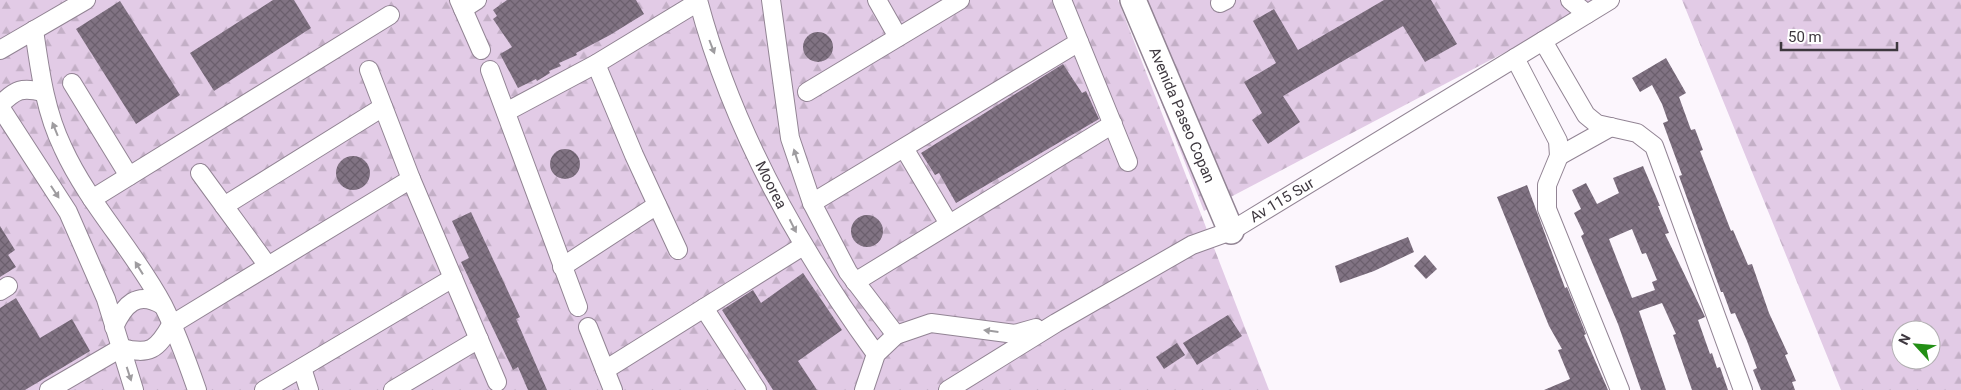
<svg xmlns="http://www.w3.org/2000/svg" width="1961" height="390" font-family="Roboto,sans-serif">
	<defs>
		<pattern id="forest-firs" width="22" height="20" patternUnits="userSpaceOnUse" patternTransform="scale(1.25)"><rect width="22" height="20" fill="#e2cbe6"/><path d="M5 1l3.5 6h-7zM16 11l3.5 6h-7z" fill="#c3afc6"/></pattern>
		<pattern id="building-cross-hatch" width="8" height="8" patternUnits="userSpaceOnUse" patternTransform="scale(1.25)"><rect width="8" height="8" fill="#817383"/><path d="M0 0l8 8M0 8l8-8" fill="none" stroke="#6b5f6d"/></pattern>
	</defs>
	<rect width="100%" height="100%" fill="#fcf6fd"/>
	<g fill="url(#forest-firs)" fill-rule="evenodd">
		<path d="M0 0H1118L1269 390H0Z"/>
		<path d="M1121 0H1604L1204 211Z"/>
		<path d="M1682 0H1961V390H1841ZM1901 330H1931V360H1901Z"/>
	</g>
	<g fill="url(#building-cross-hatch)" fill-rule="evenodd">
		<path d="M273 0H294L311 28 214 91 190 53Z"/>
		<path d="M507 0H636L644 14 610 35 576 53 577 55 559 63 561 66 549 71 550 73 537 81 536 79 518 88 500 54 512 47 493 19 497 16 493 10Z"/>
		<path d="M1384 0H1431L1457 44 1425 62 1403 26 1283 96 1300 122 1268 144 1252 120 1262 113 1244 82 1276 63 1253 21 1274 9 1298 50Z"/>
		<path d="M120 1 180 95 136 124 76 29Z"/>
		<circle cx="818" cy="47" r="15"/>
		<path d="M1666 58 1686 93 1679 97 1691 130 1695 129 1703 150 1700 151 1731 231 1733 230 1748 265 1752 264 1769 313 1788 354 1785 355 1796 381 1792 382 1795 390H1761L1753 370 1757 368 1747 341 1735 313 1731 314 1723 292H1721L1679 176 1682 175 1663 123 1668 121 1662 104 1652 85 1640 92 1632 78Z"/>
		<path d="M1063 64 1082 93 1086 91 1099 119 956 203 939 173 935 175 921 153Z"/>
		<circle cx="565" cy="164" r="15"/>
		<circle cx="353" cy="173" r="17"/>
		<path d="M1643 166 1660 206H1658L1669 233 1665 234 1705 317 1698 320 1710 354 1712 353 1717 368 1720 367 1728 390H1692L1673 335 1676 334 1662 303 1639 311 1666 390H1641L1618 324 1581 236 1584 234 1574 213 1581 209 1572 190 1586 183 1597 204 1619 193 1613 178ZM1632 229 1642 254 1646 253 1657 280 1652 282 1655 290 1632 298 1609 239Z"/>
		<path d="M1527 185 1565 288 1567 287 1586 334 1584 335 1608 390H1544L1570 379 1558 350 1562 349 1549 326 1497 197Z"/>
		<path d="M471 212 520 317 516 319 547 390H528L518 367 513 370 461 262 469 258 452 221Z"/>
		<circle cx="867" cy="231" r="16"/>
		<path d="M0 226 15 250 8 255 16 267 0 277Z"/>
		<path d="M1408 237 1414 252 1374 271 1340 283 1335 266Z"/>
		<path d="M1425 255 1437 269 1426 279 1414 266Z"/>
		<path d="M803 273 842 330 798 361 817 390H773L722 310 753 290 761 303Z"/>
		<path d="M16 298 40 338 72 319 90 351 25 390H0V308Z"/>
		<path d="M1228 315 1242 336 1197 365 1183 343Z"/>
		<path d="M1177 343 1185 355 1164 369 1156 357Z"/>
	</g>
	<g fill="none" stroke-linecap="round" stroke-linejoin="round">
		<defs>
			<g id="minor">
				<path d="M459 0 481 50"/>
				<path d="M698 0C732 128 798 247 876 354"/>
				<path d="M771 0 790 138 812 203 848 272 896 335"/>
				<path d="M877 0 898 37"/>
				<path d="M1062 0 1128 162"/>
				<path d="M1570 0 1587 14"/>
				<path d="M1220 3 1226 0"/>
				<path d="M463 9 477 0"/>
				<path d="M34 30C40 71 45 111 63 148 89 205 134 250 163 305 177 333 187 361 197 390"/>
				<path d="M1543 41 1586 115 1597 124 1637 133 1654 146 1743 390"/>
				<path d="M0 50 86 0"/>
				<path d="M1515 58 1558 141 1559 156 1547 185V209L1620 390"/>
				<path d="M596 64 634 155 678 250"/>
				<path d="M369 70 411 179 497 382"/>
				<path d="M490 70 578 307"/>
				<path d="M72 83 129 176"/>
				<path d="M807 92 960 0"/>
				<path d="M0 105C16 89 22 87 43 92"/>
				<path d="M0 107 68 212 106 299 134 390"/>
				<path d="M506 112 596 64 698 2"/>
				<path d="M904 148 949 224"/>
				<path d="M1559 156 1611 127"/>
				<path d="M200 173 268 266"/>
				<path d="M92 199 390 15"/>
				<path d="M812 203 1079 42"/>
				<path d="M224 206 383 107"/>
				<path d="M562 267 657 205"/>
				<path d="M855 282 1113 124"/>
				<path d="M0 291 8 286"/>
				<path d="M704 308 757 390"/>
				<path d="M114 327C124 305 137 290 162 305"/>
				<path d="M588 327 613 390"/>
				<path d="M302 368 309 390"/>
				<path d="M605 370 803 246"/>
				<path d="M49 390 121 348C150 355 157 350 171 325L411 179"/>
				<path d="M264 390 453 278"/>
				<path d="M393 390 479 339"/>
				<path d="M864 390 876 354 896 335 931 323 1015 334 1036 328"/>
				<path d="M948 390 1056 323 1192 245 1231 231 1610 0"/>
			</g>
			<path id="secondary" d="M1133 0 1231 231"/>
		</defs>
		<use href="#minor" stroke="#928494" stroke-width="20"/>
		<use href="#secondary" stroke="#928494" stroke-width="28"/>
		<use href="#minor" stroke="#fff" stroke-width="18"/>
		<use href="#secondary" stroke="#fff" stroke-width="25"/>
	</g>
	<defs><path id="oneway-solid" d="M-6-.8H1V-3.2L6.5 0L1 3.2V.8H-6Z" transform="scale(1.25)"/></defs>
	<g fill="#9e9c9f">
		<use href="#oneway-solid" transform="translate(712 47) rotate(69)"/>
		<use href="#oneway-solid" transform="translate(55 129) rotate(-112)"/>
		<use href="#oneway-solid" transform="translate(796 156) rotate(-108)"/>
		<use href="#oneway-solid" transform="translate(55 192) rotate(57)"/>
		<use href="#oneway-solid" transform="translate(793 226) rotate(63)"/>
		<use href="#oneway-solid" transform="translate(139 268) rotate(-122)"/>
		<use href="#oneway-solid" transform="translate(991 331) rotate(-173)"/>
		<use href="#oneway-solid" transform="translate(129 374) rotate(72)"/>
	</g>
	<g text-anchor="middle" stroke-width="5" stroke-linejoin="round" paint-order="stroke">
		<g font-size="15" fill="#3e383f" stroke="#fff">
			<text transform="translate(1182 115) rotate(67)" y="5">Avenida Paseo Copan</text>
			<text transform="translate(771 185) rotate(63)" y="5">Moorea</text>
			<text transform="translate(1282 200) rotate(-31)" y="5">Av 115 Sur</text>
		</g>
	</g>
	<g transform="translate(1916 345) rotate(296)"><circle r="24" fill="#ffffff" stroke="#b2afb2"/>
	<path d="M0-4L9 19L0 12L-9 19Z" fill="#238f15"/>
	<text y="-8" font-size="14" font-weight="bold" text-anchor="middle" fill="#3e383f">N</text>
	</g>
	<path d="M1781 42v8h116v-8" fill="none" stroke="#3e383f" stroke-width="2.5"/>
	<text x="1788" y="42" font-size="15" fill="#3e383f" stroke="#ffffff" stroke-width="4" paint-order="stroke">50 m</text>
</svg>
